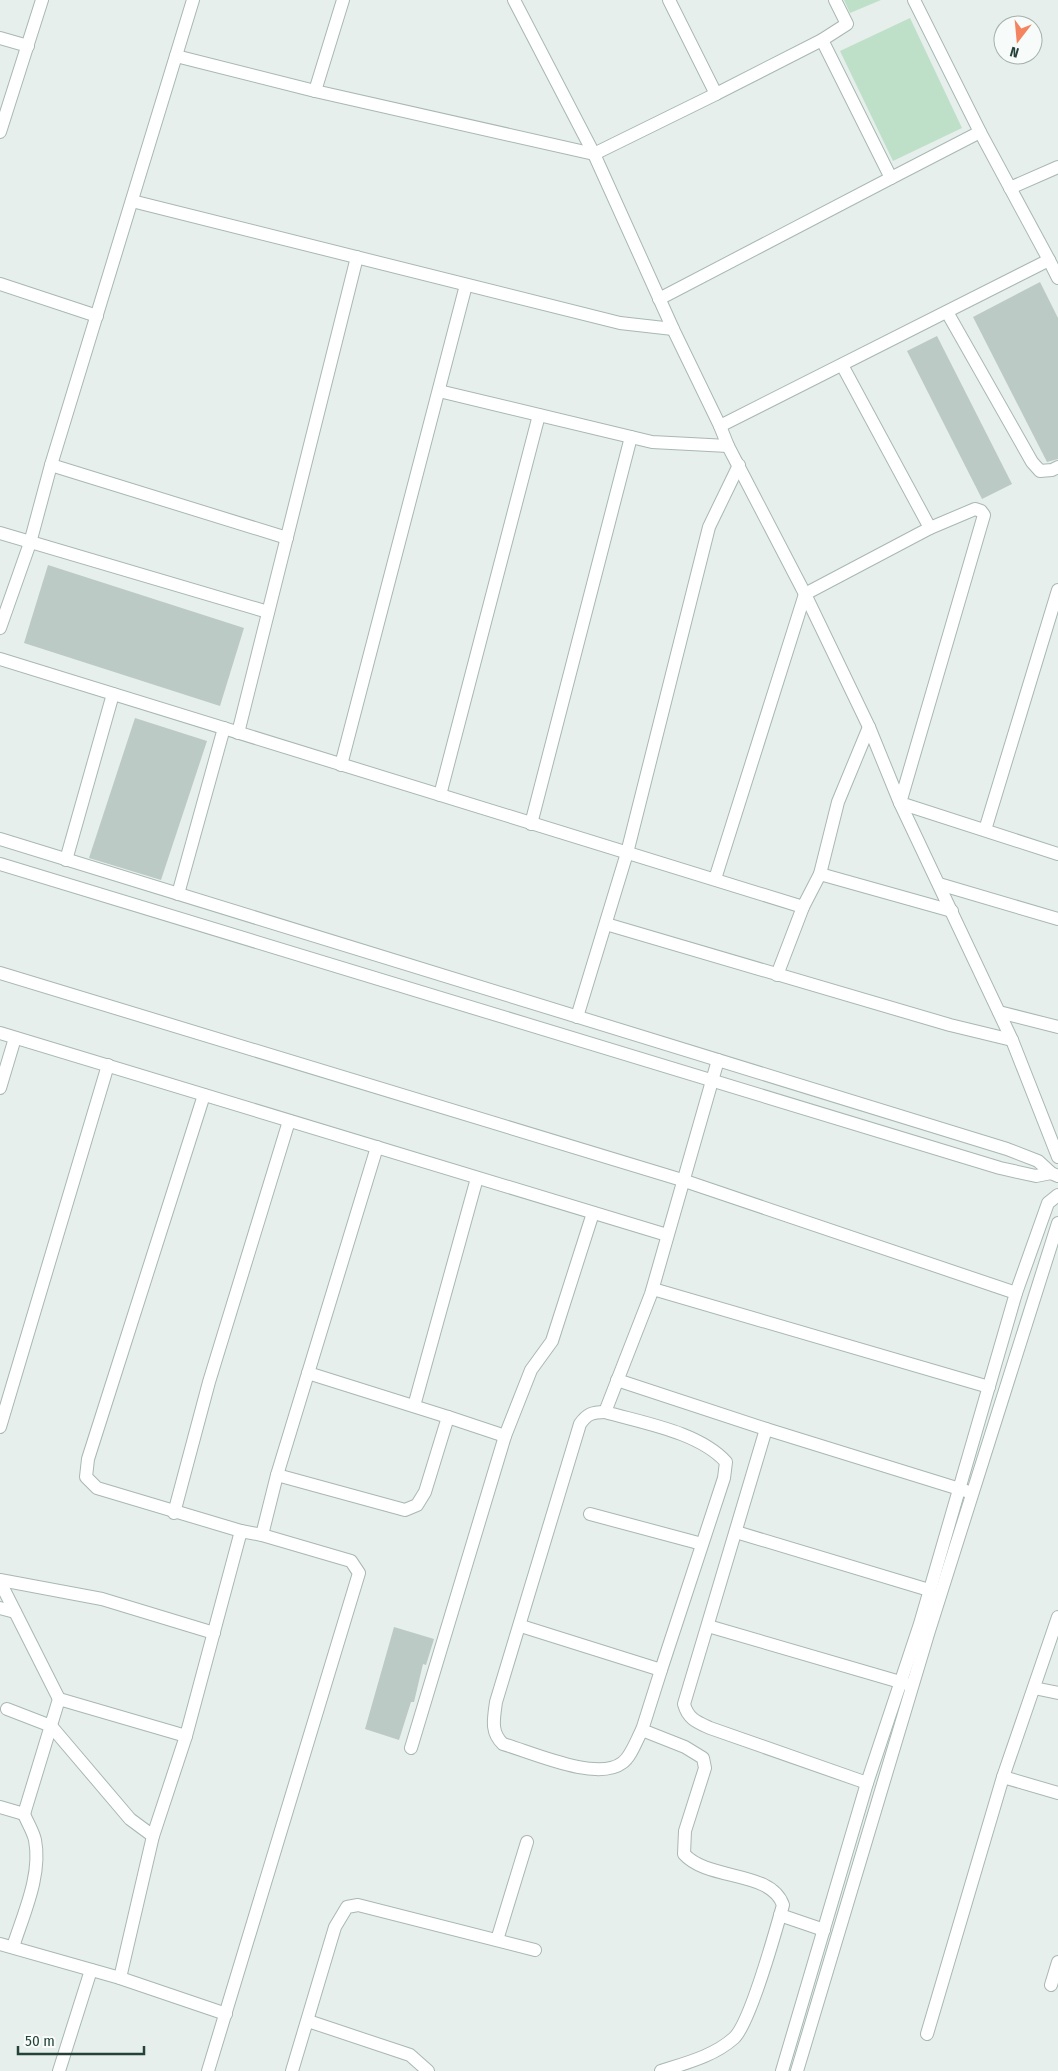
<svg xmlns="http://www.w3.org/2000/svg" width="1058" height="2071" font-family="'Fira Sans Condensed',sans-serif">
	<rect width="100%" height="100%" fill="#e6efeb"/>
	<g fill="#bfe0c8">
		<path d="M844 0H881L850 13Z"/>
		<path d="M910 18 962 128 893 161 840 51Z"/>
	</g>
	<g fill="#bbcac4">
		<path d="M1040 282 1058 318V459L1047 462 973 317Z"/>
		<path d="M937 336 1012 484 982 499 907 351Z"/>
		<path d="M48 565 244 628 220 706 24 643Z"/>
		<path d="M135 718 207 741 161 880 89 858Z"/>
		<path d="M394 1627 434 1639 426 1665 423 1664 414 1702H411L399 1740 365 1729Z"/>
	</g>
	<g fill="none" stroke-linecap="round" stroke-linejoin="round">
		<defs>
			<g id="street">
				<path d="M514 0 594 154 673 329 720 426 1049 260 980 132"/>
				<path d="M669 0 716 94 822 40"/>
				<path d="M835 0 847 24 822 40 891 178 980 132 914 0"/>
				<path d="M0 38 28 46"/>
				<path d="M176 56 315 91 594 154 716 94"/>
				<path d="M315 91 343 0"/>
				<path d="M0 132 42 0"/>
				<path d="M1010 188 1058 167"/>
				<path d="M132 201 620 323 673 329"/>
				<path d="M1049 260 1058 278"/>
				<path d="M0 284 97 316"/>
				<path d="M659 299 891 178"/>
				<path d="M947 312 1032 462 1040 471 1052 470 1058 467"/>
				<path d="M439 391 652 442 728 446"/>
				<path d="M720 426 728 446 805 594 869 727 900 803 1012 1040 1058 1157"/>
				<path d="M51 465 287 538"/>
				<path d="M930 528 975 509 981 511 984 515 900 803 1058 854"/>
				<path d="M0 533 268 612"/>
				<path d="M0 628 30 543 51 465 193 0"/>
				<path d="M0 659 803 907 820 874 952 911"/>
				<path d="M238 733 357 257"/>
				<path d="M341 765 466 285"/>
				<path d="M440 795 539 415"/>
				<path d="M531 824 631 437"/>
				<path d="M985 830 1058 590"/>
				<path d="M0 839 1007 1149 1038 1161 1051 1173 1058 1176"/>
				<path d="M66 860 113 694"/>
				<path d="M0 864 1000 1168 1036 1176 1051 1173"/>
				<path d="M820 874 838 802 869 727"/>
				<path d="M715 879 805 594 930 528 842 365"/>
				<path d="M939 884 1058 919"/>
				<path d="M178 894 224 728"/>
				<path d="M606 924 950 1025 1012 1040"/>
				<path d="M0 973 682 1180 1016 1293"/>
				<path d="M777 975 803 907"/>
				<path d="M999 1012 1058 1027"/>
				<path d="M577 1017 627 853 709 527 739 465"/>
				<path d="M0 1033 667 1235"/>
				<path d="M0 1088 15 1038"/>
				<path d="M204 1095 88 1459 86 1477 97 1488 241 1531"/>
				<path d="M653 1289 989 1387"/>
				<path d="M617 1380 766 1429 684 1704C688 1719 697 1722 710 1728L867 1783"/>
				<path d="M414 1406 477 1178"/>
				<path d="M605 1412C592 1412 587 1414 580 1424L496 1702C494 1718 490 1732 503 1744 531 1752 597 1782 622 1763 631 1757 637 1739 642 1730"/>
				<path d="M448 1417 505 1436 531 1370 552 1341 593 1213"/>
				<path d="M0 1427 108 1065"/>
				<path d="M766 1429 966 1491"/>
				<path d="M277 1475 405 1510 417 1505 425 1492 448 1417 308 1373"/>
				<path d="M174 1513 209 1382 289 1121"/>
				<path d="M590 1514 702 1544"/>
				<path d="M736 1532 929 1590"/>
				<path d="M0 1580 102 1599 214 1633"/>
				<path d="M0 1582 59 1699"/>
				<path d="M0 1608 15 1612"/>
				<path d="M521 1626 661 1670 642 1730 685 1747 703 1758 705 1768 685 1831 684 1854C708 1881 771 1870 783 1905 776 1930 750 2023 734 2038 714 2056 686 2063 661 2071"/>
				<path d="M708 1626 907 1684"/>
				<path d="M661 1670 724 1478 726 1462C699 1432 643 1423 605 1412L651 1294 718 1060"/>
				<path d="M1034 1688 1058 1693"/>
				<path d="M7 1709 51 1726 130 1819 153 1836"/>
				<path d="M411 1748 505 1436"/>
				<path d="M1003 1777 1058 1793"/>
				<path d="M0 1807 24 1814 59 1699 186 1736 241 1531 262 1535 277 1475 377 1147"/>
				<path d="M780 1915 824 1930"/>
				<path d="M497 1940 527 1842"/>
				<path d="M0 1944 120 1978 226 2014"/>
				<path d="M13 1947C23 1915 42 1875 35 1840 33 1831 27 1822 24 1814"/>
				<path d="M120 1978 153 1836 186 1736"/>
				<path d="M1051 1985 1058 1962"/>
				<path d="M308 2021 410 2055 428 2071"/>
				<path d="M927 2034 1003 1777 1058 1617"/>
				<path d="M59 2071 91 1970"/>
				<path d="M208 2071 359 1573 351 1561 262 1535"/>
				<path d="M292 2071 335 1927 347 1907 358 1905 535 1950"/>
				<path d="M782 2071 867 1783 920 1624 1016 1293 1048 1203 1058 1195"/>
				<path d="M797 2071 928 1634 1058 1223"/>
			</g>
		</defs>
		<use href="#street" stroke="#a8b8b2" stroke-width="14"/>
		<use href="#street" stroke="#fff" stroke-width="12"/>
	</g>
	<g transform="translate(1018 40) rotate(196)"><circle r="24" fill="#f7fbf9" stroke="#a3b1ad"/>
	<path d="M0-4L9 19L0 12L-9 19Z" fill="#f4845f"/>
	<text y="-8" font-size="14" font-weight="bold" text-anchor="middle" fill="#24423a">N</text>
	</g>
	<path d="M18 2046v8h126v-8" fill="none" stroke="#24423a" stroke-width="2.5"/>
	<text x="25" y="2046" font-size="15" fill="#24423a" stroke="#f7fbf9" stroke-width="4" paint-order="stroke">50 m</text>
</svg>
